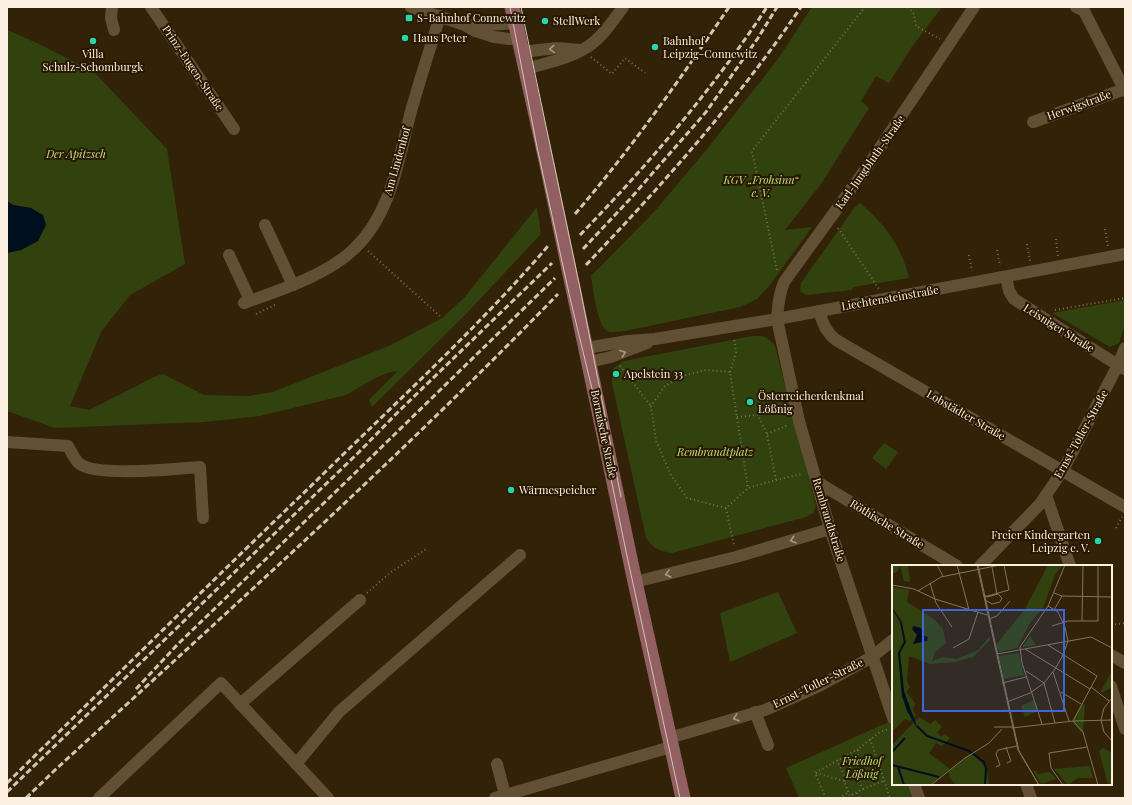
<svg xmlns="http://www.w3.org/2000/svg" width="1132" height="805" font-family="'Playfair Display',serif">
	<rect width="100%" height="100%" fill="#322207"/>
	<g fill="#32420f">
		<path d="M812 7H942L911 48 889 83 876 76 861 101 869 108 821 184 785 230 812 227 770 285 757 299 740 307 625 331C621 331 614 333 609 332 597 328 593 288 591 276L654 212 707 149 778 59Z"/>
		<path d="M7 30 37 43 94 72 167 149 185 264 130 295 101 332 70 406 89 410 154 377 163 374 204 395 248 396 273 392 391 345 442 318 464 298 537 207 541 234 466 314 372 407 369 400 398 371 391 372 377 377 346 395 260 416 204 422 55 428 7 411V253L21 250 31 208 13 205 7 201Z"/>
		<path d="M860 203C884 223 902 247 909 278L853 287 852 290 806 295 800 291 801 283 855 207Z"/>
		<path d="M1125 300V324L1119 343 1110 347 1052 313Z"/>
		<path d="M752 336C764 336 768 336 775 346L816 506 813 513 806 517 672 553C659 551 654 549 646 538L612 383C612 370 612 367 624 361Z"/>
		<path d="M884 443 898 452 886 469 872 458Z"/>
		<path d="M778 592 797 633 730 662 720 613Z"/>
		<path d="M893 720V784H914L919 798H799L786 768Z"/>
	</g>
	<path fill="#000f1d" d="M7 201 13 205 31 208 43 215 46 225 38 241 21 250 7 253Z"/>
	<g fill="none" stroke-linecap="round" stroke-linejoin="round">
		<g stroke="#7a6c55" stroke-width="2" stroke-dasharray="1 3" stroke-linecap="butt">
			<path d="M908 7 914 14 916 26 940 39"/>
			<path d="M591 57 612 74 625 58 645 73"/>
			<path d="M838 228 879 289"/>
			<path d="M1105 229 1108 246"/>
			<path d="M1056 239 1058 256"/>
			<path d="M1027 244 1030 261"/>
			<path d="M997 250 1000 266"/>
			<path d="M368 251 442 318"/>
			<path d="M969 255 972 271"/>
			<path d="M777 270 752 151 865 7"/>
			<path d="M1055 310 1125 298"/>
			<path d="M256 314 275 305"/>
			<path d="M620 366 651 406"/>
			<path d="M730 372 736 352 734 338"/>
			<path d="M737 417 758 415 767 434 776 480 748 488 726 508 687 498 671 475 656 441 651 406 665 386 683 376 706 370 730 372 748 488"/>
			<path d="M767 434 788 425"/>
			<path d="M776 480 802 474"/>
			<path d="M726 508 734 546"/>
			<path d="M1116 528 1122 517"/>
			<path d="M367 593 391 572 428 548"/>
			<path d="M1111 625 1125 623"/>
			<path d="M870 739 890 798"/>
			<path d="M845 756 854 776"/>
			<path d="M837 760 846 779"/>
			<path d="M816 773 844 781"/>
			<path d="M856 775 844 781 850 796 863 789 856 775 858 749 880 732 888 729"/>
			<path d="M863 789 884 781"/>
			<path d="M857 793 859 798"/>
			<path d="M826 798 815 773 858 749"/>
			<path d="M839 798 849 792"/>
		</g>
		<g stroke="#625035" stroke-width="12">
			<path d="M112 7 111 18 114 30"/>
			<path d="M151 7 234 129"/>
			<path d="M411 7 465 25 475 31 494 37 509 39 519 38"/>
			<path d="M1076 7 1084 11 1125 91"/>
			<path d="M468 25H488L516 23"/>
			<path d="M522 52 557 48 580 50"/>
			<path d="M526 69C545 63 565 60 582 50 600 41 612 22 623 7"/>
			<path d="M1033 122 1125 89"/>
			<path d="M265 225 293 285"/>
			<path d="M229 255 250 300"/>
			<path d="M1006 277 1009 291 1014 299 1124 369"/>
			<path d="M244 303C280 290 328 275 355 248 391 213 398 162 410 115 419 82 430 49 440 16"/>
			<path d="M819 311C823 324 826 332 836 340L1125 507"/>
			<path d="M586 348 628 341 655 339 777 319 1125 254"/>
			<path d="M589 362 611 357 647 343"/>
			<path d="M7 442 68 446C71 451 75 461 80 464 97 477 176 469 200 467L203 518"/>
			<path d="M817 482 957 566"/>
			<path d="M1046 495 1070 566"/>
			<path d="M980 566 1040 504 1063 470 1118 365 1125 348"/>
			<path d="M635 582 736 557 830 529"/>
			<path d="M1111 655 1125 663"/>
			<path d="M1111 686 1125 729"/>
			<path d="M240 704 360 600"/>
			<path d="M755 712 768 745"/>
			<path d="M893 718 830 529 799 421 777 319C778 306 779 294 784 282L865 170 974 7"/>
			<path d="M669 738 765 710 819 686 863 662 873 656 893 640"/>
			<path d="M296 764 339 712 520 555"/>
			<path d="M497 764 505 795"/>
			<path d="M914 784 919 798"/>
			<path d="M1026 784 1031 798"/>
			<path d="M99 798 221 683 328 798"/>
			<path d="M495 798 671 747"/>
		</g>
		<path stroke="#926062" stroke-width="15" d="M512 7 546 160 635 582 683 798"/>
		<g stroke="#d1c5b3" stroke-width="1">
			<path d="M510 7 537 147 570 298 594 397 627 556 680 798"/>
			<path d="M521 7 580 288 621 497"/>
		</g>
		<g stroke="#d1c5b3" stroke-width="3" stroke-dasharray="6 3" stroke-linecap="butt">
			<path d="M575 214C631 149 681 78 729 7"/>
			<path d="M580 235C648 165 713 89 767 7"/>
			<path d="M583 249 630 199 706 112 758 38 777 7"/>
			<path d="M586 265C663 184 738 100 801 7"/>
			<path d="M136 689 178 644 356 472 555 278"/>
			<path d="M7 783C109 683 211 582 314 483 393 405 476 330 548 246"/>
			<path d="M7 792 358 453 398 412 552 263"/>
			<path d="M26 798 55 770C225 614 397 460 558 294"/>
		</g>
	</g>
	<defs><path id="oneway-chevron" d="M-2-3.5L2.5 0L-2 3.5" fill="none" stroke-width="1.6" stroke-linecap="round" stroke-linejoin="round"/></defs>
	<g stroke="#a79882">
		<use href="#oneway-chevron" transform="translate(552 49) rotate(177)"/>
		<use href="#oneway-chevron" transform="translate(623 353) rotate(-20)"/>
		<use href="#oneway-chevron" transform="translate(793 540) rotate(163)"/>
		<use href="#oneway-chevron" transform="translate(668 574) rotate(166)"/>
		<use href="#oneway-chevron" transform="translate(736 718) rotate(163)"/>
	</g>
	<g fill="#27d5ad" stroke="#281800" stroke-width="1.5">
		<rect x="405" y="14" width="8" height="8" rx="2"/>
		<circle cx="545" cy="21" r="4"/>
		<circle cx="405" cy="38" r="4"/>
		<circle cx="93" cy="41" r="4"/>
		<circle cx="655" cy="47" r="4"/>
		<circle cx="616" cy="374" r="4"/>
		<circle cx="750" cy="402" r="4"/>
		<circle cx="511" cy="490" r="4"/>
		<circle cx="1098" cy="541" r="4"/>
	</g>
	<g text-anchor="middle" stroke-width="4" stroke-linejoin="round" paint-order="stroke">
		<g font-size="11" fill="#fbf0e1" stroke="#281800" text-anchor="start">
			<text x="417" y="22">S-Bahnhof Connewitz</text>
			<text x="553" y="25">StellWerk</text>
			<text x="413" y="42">Haus Peter</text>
			<text x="663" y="45">Bahnhof<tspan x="663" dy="13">Leipzig-Connewitz</tspan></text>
			<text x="93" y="58" text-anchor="middle">Villa<tspan x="93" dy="13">Schulz-Schomburgk</tspan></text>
			<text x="624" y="378">Apelstein 33</text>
			<text x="758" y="400">Österreicherdenkmal<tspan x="758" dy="13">Lößnig</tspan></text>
			<text x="519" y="494">Wärmespeicher</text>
			<text x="1090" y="539" text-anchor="end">Freier Kindergarten<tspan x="1090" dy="13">Leipzig e. V.</tspan></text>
		</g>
		<g font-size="11" fill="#fbf0e1" stroke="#281800">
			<text transform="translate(193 68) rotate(56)" y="4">Prinz-Eugen-Straße</text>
			<text transform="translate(1079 105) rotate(-20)" y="4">Herwigstraße</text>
			<text transform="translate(397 161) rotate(-74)" y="4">Am Lindenhof</text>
			<text transform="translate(870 162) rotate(-55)" y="4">Karl-Jungbluth-Straße</text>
			<text transform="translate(890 298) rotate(-10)" y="4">Liechtensteinstraße</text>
			<text transform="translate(1059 328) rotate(32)" y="4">Leisniger Straße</text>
			<text transform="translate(966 415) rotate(30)" y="4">Lobstädter Straße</text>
			<text transform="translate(604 434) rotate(78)" y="4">Bornaische Straße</text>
			<text transform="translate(1081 434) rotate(-61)" y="4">Ernst-Toller-Straße</text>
			<text transform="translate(829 520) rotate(73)" y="4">Rembrandtstraße</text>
			<text transform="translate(887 524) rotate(31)" y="4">Röthische Straße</text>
			<text transform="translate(818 683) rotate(-26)" y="4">Ernst-Toller-Straße</text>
		</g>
		<g font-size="11" font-style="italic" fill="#bce179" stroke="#281800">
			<text x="76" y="158">Der Apitzsch</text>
			<text x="761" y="184">KGV „Frohsinn“<tspan x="761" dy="13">e. V.</tspan></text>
			<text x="715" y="456">Rembrandtplatz</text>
			<text x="862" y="765">Friedhof<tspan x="862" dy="13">Lößnig</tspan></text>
		</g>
	</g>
	<g transform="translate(892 565)">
		<rect width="220" height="220" fill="#322207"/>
		<path d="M0 0H16L18 17 12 16 8 1 5 7 0 9ZM156 0 170 1 163 10 151 43 138 58 125 83 107 87 104 80 133 44ZM0 22 17 25 15 37 42 54 51 64 54 78 43 87 40 96 51 92 65 94 86 85 98 71V75L77 96 80 92 63 97 38 99 17 91 15 117 18 122 14 127 23 138 21 145 24 150 21 153 12 129 8 88 13 74 10 56 0 42ZM22 61 29 65 31 70 36 74 22 79 25 70 20 62ZM0 45 8 57 12 75 6 88 10 129 20 154 18 156 13 154 0 167ZM138 71 144 80 131 82V81ZM127 88 132 110 112 114 107 91ZM220 106V122L210 128 209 126ZM142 135 146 146 133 152 129 141ZM190 139 193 140 191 169 182 159V153ZM27 152 38 159 43 155 50 162 45 167 49 172 52 169 58 173 50 181 44 178 37 188 58 204 38 220H0V180ZM211 183 220 188V218L216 219 207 186ZM80 188 95 204 97 220H64L57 212 58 208H55ZM198 201 201 213H186L176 220 162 204ZM141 206H145V209L158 207 164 214 149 219Z" fill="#32420f" fill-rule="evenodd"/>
		<path d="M0 42 10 59 14 77 8 88 12 126 26 164 15 146 10 131 6 88 12 77 8 57ZM22 61 29 63 31 70 36 72 35 76 21 79 25 70 20 64Z" fill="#000f1d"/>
		<path fill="none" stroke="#000f1d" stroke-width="2" d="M25 161 35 171 77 186 92 197 94 204 93 220M0 187 13 173M0 200 47 212M6 202 12 220"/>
		<path fill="none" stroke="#82745e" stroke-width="1" d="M45 0 51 11M65 0 77 45M85 0 126 185 147 220M86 0 127 186 147 220M100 2 105 29M38 18 44 38 60 62M0 20 22 24 43 34 95 50M26 26 49 12 108 0M162 28 170 31 220 32M91 29 95 32 106 29 110 33 108 37 100 39 93 35M92 32 117 25 112 0M162 45 170 31M97 54 105 51 118 36M190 56 191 0M160 61 176 56H206V0M156 80 205 111M61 83 77 74 86 47M133 84 198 124M105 89 199 72 220 83M134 106 152 118 163 158M161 107 177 156M110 118 134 112M199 122 217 136M169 127 189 139M220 133 212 143 209 155 212 167 220 176M115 137 138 128 152 118 163 104 171 90 176 76 173 62 166 47 156 41M181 156 191 167 206 220M182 156 220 155M150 159 130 98 128 82 156 41 173 0M102 162H120M120 163 181 156 205 111M114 182 119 196 115 198M104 202 108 200 104 189 106 185 125 181M39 220 73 193 97 178 110 164M171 220 159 203 157 188 195 182"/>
		<path fill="#3e66d9" fill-opacity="0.15" stroke="#3e66d9" stroke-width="2" d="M31 45H172V146H31Z"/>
		<rect width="220" height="220" fill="none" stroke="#fbf0e1" stroke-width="2"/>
	</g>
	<rect width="1132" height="805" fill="none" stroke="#fbf0e1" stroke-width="16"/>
</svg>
